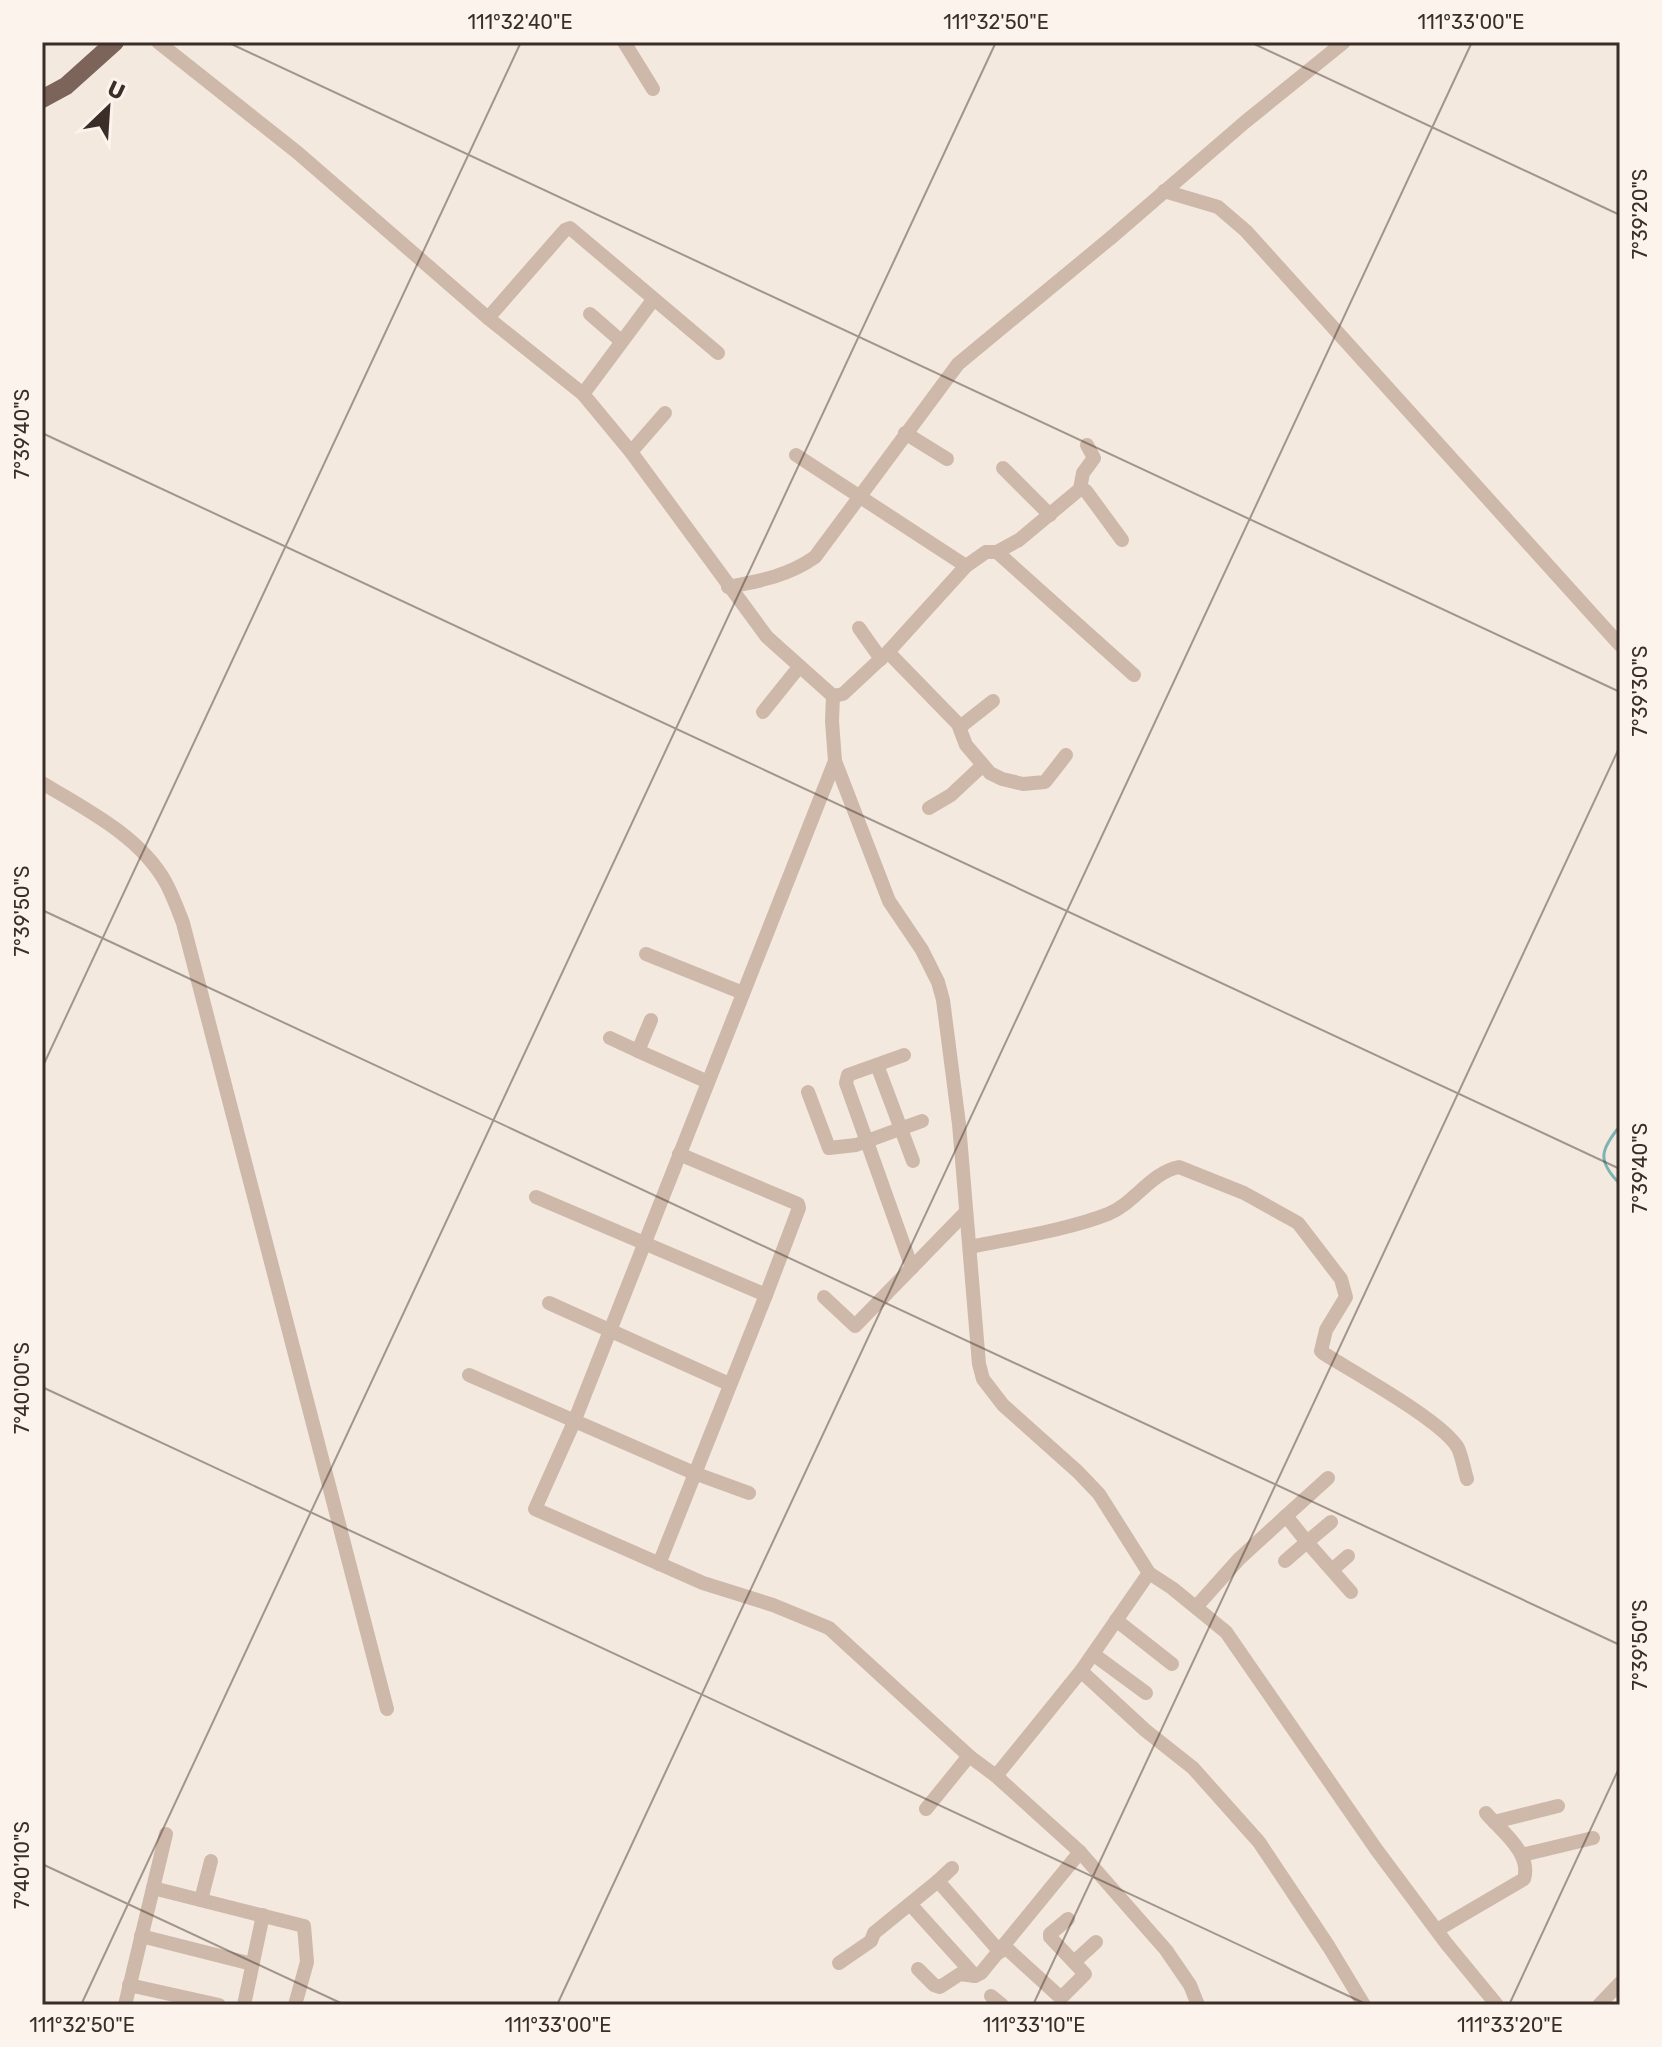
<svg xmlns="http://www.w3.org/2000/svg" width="1662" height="2047" font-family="Rubik,sans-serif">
	<rect width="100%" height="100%" fill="#f4e9df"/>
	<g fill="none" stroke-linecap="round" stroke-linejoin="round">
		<path stroke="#7bb4b3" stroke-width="3" d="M1620 1126C1600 1150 1597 1161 1620 1184"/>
		<g stroke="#ceb8a9" stroke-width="14">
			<path d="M158 42 298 153 488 318 583 394 631 452 767 637 833 696 832 721 835 761 889 901 922 950 938 982 943 1000 959 1124 979 1364 983 1379 1003 1405 1078 1472 1099 1494 1149 1573 1172 1588 1226 1632 1376 1849 1446 1943 1497 2005"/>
			<path d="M624 42 653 89"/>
			<path d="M1164 191 1218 207 1246 231 1620 645"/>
			<path d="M590 314 621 341"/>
			<path d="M488 318 565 230 570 228 718 353"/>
			<path d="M583 394 653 300"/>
			<path d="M905 433 947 459"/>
			<path d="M631 452 665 413"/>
			<path d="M796 455 966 566"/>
			<path d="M1003 468 1050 515"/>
			<path d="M1080 489 1083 473 1094 458 1087 445"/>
			<path d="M997 552 1134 675"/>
			<path d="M728 587C760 581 788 576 815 557L958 364 1113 236 1245 122 1344 42"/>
			<path d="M859 628 881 659"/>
			<path d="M888 652 958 724 966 745 990 773 1002 779 1023 784 1045 782 1066 755"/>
			<path d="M833 696 843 694 888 652 966 566 986 552H997L1019 540 1080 489 1086 491 1122 540"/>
			<path d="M763 712 799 667"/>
			<path d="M960 727 993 701"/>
			<path d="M835 761 574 1422 535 1509 703 1583 773 1605 829 1628 969 1756 996 1776 1080 1852 1166 1950 1190 1985 1198 2005"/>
			<path d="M42 783C86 809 141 837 166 883 173 896 178 910 183 923L387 1709"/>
			<path d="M929 808 951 795 982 766"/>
			<path d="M646 954 743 993"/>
			<path d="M610 1038 638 1051 651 1020"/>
			<path d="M638 1051 708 1082"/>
			<path d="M904 1055 848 1075 846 1083 912 1268"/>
			<path d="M877 1065 913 1161"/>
			<path d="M808 1092 829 1148 856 1145 922 1121"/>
			<path d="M679 1154 798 1204 799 1208 766 1295"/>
			<path d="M536 1197 766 1295 659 1564"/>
			<path d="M970 1247C1013 1238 1067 1230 1108 1214 1135 1203 1150 1173 1179 1167L1244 1193 1298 1223 1341 1279 1346 1297 1326 1330 1321 1351 1323 1353C1353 1372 1443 1421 1458 1448 1462 1457 1464 1469 1467 1479"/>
			<path d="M824 1297 855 1326 966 1212"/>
			<path d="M549 1303 729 1384"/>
			<path d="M469 1375 694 1473 749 1493"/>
			<path d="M1286 1516 1328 1478"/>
			<path d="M1331 1522 1307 1542 1351 1592"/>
			<path d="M1332 1570 1348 1556"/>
			<path d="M1196 1607 1239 1559 1286 1516 1307 1542 1285 1561"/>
			<path d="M1116 1620 1172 1664"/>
			<path d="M1093 1654 1146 1693"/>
			<path d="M1081 1671 1145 1730 1193 1768 1259 1842 1329 1947 1364 2005"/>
			<path d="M996 1776 1081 1671 1149 1573"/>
			<path d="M926 1809 969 1756"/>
			<path d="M1494 1822 1558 1806"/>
			<path d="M1522 1855 1593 1838"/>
			<path d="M938 1881 952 1868"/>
			<path d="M153 1888 304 1926 307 1962 295 2005"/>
			<path d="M201 1900 211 1861"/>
			<path d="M910 1904 975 1976"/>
			<path d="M1437 1930 1524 1879C1532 1853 1501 1831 1486 1813"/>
			<path d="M141 1936 252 1964"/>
			<path d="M1004 1946 1061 1998 1085 1974 1050 1937V1934L1068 1919"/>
			<path d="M1074 1962 1096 1942"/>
			<path d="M839 1963 871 1941 874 1933 938 1881 1000 1952"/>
			<path d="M918 1969 934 1985 940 1987 960 1974 975 1976 981 1973 1080 1852"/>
			<path d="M129 1985 219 2005"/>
			<path d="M991 1996 1002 2005"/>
			<path d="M125 2005 166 1834"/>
			<path d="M244 2005 263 1915"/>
			<path d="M1599 2005 1620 1983"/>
		</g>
		<path stroke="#7d645a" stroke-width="18" d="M42 99 66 86 115 42"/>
	</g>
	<path fill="none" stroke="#3b2e29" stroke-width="2" stroke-opacity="0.45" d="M227 42 1620 692M1250 42 1620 215M42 48 45 42M42 433 1620 1169M42 910 1620 1645M42 1068 521 42M42 1387 1368 2005M42 1864 345 2005M81 2005 996 42M557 2005 1472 42M1033 2005 1620 746M1509 2005 1620 1766"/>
	<rect width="1662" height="2047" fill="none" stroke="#fbf3ec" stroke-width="88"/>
	<g transform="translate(108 108) rotate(25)" stroke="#fbf3ec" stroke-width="6" paint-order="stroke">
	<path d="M0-6L14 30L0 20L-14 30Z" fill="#3b2e29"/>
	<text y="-12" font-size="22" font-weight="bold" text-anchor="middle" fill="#3b2e29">U</text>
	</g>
	<rect x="44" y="44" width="1574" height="1959" fill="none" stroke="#3b2e29" stroke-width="3"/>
	<g font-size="20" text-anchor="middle" fill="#3b2e29">
		<text x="520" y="29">111°32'40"E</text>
		<text x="996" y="29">111°32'50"E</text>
		<text x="1471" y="29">111°33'00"E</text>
		<text transform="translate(1640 214) rotate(-90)" y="7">7°39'20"S</text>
		<text transform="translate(22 434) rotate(-90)" y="7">7°39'40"S</text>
		<text transform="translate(1640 691) rotate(-90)" y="7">7°39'30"S</text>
		<text transform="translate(22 911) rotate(-90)" y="7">7°39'50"S</text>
		<text transform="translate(1640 1168) rotate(-90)" y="7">7°39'40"S</text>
		<text transform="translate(22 1388) rotate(-90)" y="7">7°40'00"S</text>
		<text transform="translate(1640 1645) rotate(-90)" y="7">7°39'50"S</text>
		<text transform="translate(22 1865) rotate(-90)" y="7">7°40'10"S</text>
		<text x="82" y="2032">111°32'50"E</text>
		<text x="558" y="2032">111°33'00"E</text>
		<text x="1034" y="2032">111°33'10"E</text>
		<text x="1510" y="2032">111°33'20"E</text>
	</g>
</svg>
